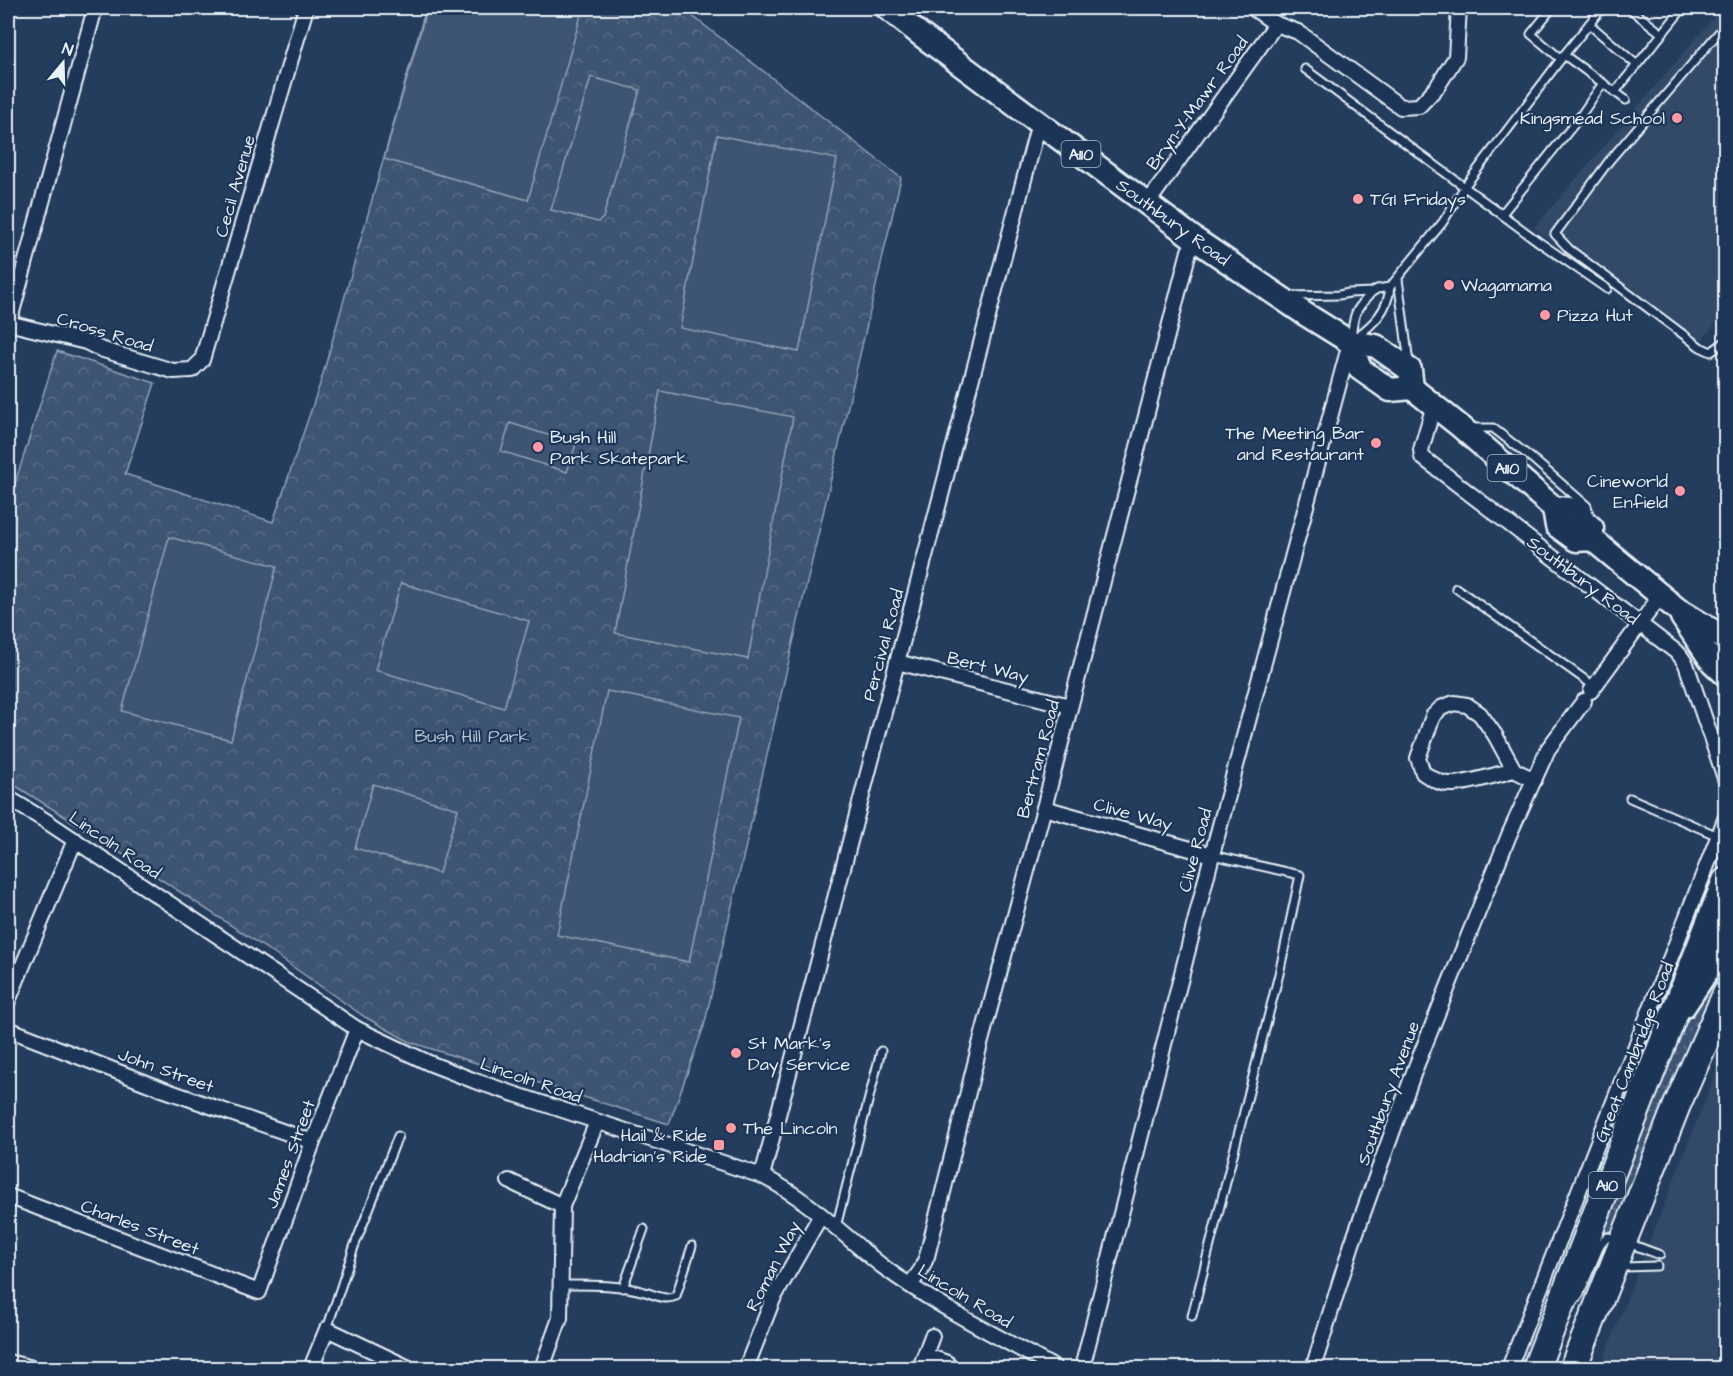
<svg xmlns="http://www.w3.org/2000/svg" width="1733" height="1376" font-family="'Architects Daughter',sans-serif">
	<defs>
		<pattern id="grass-dots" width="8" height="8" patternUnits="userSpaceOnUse" patternTransform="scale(1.5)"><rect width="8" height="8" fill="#3e5472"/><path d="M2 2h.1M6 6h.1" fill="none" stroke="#5a6d87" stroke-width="1.8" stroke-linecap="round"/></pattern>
		<pattern id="park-crowns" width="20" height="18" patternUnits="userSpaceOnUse" patternTransform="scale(1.5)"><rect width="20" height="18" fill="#3e5472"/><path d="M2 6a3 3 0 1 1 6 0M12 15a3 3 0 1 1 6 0" fill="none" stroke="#5a6d87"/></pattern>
	</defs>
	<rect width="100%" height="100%" fill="#253d5d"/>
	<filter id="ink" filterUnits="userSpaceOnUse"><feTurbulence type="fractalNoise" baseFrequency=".0167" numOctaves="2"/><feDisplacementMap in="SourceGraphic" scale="12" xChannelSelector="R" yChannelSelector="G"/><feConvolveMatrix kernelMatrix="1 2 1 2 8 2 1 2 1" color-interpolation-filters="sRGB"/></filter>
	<g filter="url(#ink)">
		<g fill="#334a68">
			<path d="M1722 8H1725V311L1695 349 1534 228Z"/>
			<path d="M1725 1049V1368H1600Z"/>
		</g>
		<path fill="url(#grass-dots)" stroke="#93a2b5" stroke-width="1.5" d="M1725 941V960L1619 1229 1601 1233 1676 1043 1682 1029 1702 995Z"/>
		<path fill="url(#park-crowns)" stroke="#93a2b5" stroke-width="1.5" d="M426 8H682L901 178 704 1026 669 1124 410 1042 365 1017 270 951 78 825 8 781V505L57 351 155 383 125 474 273 522 321 381Z"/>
		<g fill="#3e5472" stroke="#93a2b5" stroke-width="1.5">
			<path d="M427 8H583L528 200 384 159Z"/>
			<path d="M591 77 640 90 603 218 598 222 551 210Z"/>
			<path d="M717 135 837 159 799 352 680 328Z"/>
			<path d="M660 391 793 417 748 659 615 633Z"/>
			<path d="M510 423 576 444 567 472 501 451Z"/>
			<path d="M169 537 277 566 231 740 122 711Z"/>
			<path d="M401 583 529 621 504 708 375 670Z"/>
			<path d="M607 691 739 718 689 962 557 935Z"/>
			<path d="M373 784 458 809 439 873 355 848Z"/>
		</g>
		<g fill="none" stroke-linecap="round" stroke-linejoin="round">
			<defs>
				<g id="lane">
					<path d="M1552 8 1531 34 1561 59"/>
					<path d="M1629 8 1661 33"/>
					<path d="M1589 24 1637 65"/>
					<path d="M1726 24 1609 161 1555 234 1569 249 1700 347 1711 352 1726 341"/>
					<path d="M1564 55 1626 100"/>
					<path d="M1305 69 1539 242 1607 289"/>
					<path d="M1615 92 1683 8"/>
					<path d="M1502 214 1579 118 1603 83"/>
					<path d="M1398 279 1409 363"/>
					<path d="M1290 296 1339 295 1349 293 1372 292 1377 289 1390 287"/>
					<path d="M1356 337C1374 324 1388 310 1390 287L1443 222 1465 186 1564 55 1602 8"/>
					<path d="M1351 339C1354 312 1354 312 1372 292"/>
					<path d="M1473 428H1493L1534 460 1587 506 1590 517"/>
					<path d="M1456 588 1594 686"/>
					<path d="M1630 798 1718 836"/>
					<path d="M836 1227 881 1051"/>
					<path d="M1628 1243 1660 1255"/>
					<path d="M1618 1269 1624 1267 1657 1266"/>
					<path d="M560 1285C588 1285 618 1284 645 1292 656 1295 664 1301 676 1296L692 1246"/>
					<path d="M623 1288 644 1229"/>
					<path d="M1572 1305 1580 1293 1601 1243 1608 1237 1618 1239"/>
					<path d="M1192 1316 1279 974 1300 875 1212 855"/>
					<path d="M327 1329 354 1247 398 1136"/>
				</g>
				<g id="street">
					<path d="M1253 8 1276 24 1298 32 1401 107 1419 106 1437 87 1456 57 1459 8"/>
					<path d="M1147 204 1276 24"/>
					<path d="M8 323 86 342 100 349 173 371 192 370 202 360 306 8"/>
					<path d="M9 323 95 8"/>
					<path d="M1434 405 1421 450 1422 457 1679 654 1686 664 1726 781"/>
					<path d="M897 662 1070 706"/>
					<path d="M1591 691 1661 595"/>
					<path d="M1514 770C1498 774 1465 785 1449 784 1439 784 1430 777 1423 773L1418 758 1433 716 1441 708 1454 703 1467 705 1480 714 1495 735 1514 770 1534 780"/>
					<path d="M8 798 46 821 357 1029 429 1063 475 1081 762 1176C807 1198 843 1235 882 1266 936 1306 997 1336 1055 1368"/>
					<path d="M1044 808 1212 855"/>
					<path d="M8 1001 75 840"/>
					<path d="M8 1029 162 1089 313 1142"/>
					<path d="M762 1176 1036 134 1042 125"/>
					<path d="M509 1181 562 1206"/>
					<path d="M8 1196 259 1292 313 1142 357 1029"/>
					<path d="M910 1285 921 1270 927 1256 978 1052 1044 808 1189 251 1196 240"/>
					<path d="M925 1355 947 1363"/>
					<path d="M8 1362 33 1368"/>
					<path d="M311 1368 327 1329 409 1368"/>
					<path d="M542 1368 560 1318 562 1206 597 1122"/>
					<path d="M746 1368 773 1299 821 1215"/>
					<path d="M920 1368 932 1336"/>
					<path d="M1082 1368 1212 855 1350 343"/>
					<path d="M1313 1368 1352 1244 1415 1069 1509 835 1548 749 1584 701"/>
					<path d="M1509 1368 1726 817"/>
				</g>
				<g id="primary">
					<path d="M887 8 921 35 1196 240 1305 314 1350 342 1376 346 1410 370 1412 388"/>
					<path d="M1350 342 1360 369 1390 390 1412 388 1461 427 1554 508 1570 509 1592 528V539"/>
					<path d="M1554 508 1557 526 1576 540 1592 539 1677 609 1726 639"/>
					<path d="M1682 617 1713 663 1726 675"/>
					<path d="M1684 1006 1709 968 1726 927"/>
				</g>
				<g id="highway">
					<path d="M1536 1368 1726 881"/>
					<path d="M1573 1368 1677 1105 1726 994"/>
				</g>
			</defs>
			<use href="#lane" stroke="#e8f1f8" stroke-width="11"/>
			<use href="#street" stroke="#e8f1f8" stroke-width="18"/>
			<use href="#primary" stroke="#e8f1f8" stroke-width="27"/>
			<use href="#highway" stroke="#e8f1f8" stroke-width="30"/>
			<use href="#lane" stroke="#1d3557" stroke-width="7"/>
			<use href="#street" stroke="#1d3557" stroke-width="14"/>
			<use href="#primary" stroke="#1d3557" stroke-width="22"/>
			<use href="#highway" stroke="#1d3557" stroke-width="26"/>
		</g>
	</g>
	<g fill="#ff9aa2" stroke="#1d3557" stroke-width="2">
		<circle cx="1677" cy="118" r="6"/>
		<circle cx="1358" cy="199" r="6"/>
		<circle cx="1449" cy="285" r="6"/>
		<circle cx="1545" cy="315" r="6"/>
		<circle cx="1376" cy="443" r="6"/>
		<circle cx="538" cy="447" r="6"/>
		<circle cx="1680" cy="491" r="6"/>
		<circle cx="736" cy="1053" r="6"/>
		<circle cx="731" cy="1128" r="6"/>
		<rect x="713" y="1139" width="12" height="12" rx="3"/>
	</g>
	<g text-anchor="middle" stroke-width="4.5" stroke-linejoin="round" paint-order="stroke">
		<g fill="#1d3557" stroke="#abb9c8" stroke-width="1.5">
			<rect x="1061.5" y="141" width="39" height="26" rx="4.5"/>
			<rect x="1487.5" y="455" width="39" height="26" rx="4.5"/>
			<rect x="1589" y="1172" width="36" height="26" rx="4.5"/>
		</g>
		<g font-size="16" font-weight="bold" fill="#e8f1f8">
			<text x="1081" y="160">A110</text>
			<text x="1507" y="474">A110</text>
			<text x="1607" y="1191">A10</text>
		</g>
		<g font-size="18" fill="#e8f1f8" stroke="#1d3557">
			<text transform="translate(1197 103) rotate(-54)" y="6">Bryn-Y-Mawr Road</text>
			<text transform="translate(235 186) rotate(-74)" y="6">Cecil Avenue</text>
			<text transform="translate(1173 222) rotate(36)" y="6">Southbury Road</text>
			<text transform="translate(105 332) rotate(17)" y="6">Cross Road</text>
			<text transform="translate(1583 580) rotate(37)" y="6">Southbury Road</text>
			<text transform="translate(883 645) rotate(-75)" y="6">Percival Road</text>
			<text transform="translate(988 667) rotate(14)" y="6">Bert Way</text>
			<text transform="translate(1038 759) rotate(-75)" y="6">Bertram Road</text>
			<text transform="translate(1133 814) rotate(15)" y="6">Clive Way</text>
			<text transform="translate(115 845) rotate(34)" y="6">Lincoln Road</text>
			<text transform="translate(1195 850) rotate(-75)" y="6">Clive Road</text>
			<text transform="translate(1634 1052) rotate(-69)" y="6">Great Cambridge Road</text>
			<text transform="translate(166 1070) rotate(20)" y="6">John Street</text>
			<text transform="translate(531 1080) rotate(19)" y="6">Lincoln Road</text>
			<text transform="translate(1388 1093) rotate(-70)" y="6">Southbury Avenue</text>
			<text transform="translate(290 1154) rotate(-70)" y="6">James Street</text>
			<text transform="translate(140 1227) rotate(21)" y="6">Charles Street</text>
			<text transform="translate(773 1266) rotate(-63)" y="6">Roman Way</text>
			<text transform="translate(965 1296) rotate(31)" y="6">Lincoln Road</text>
		</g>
		<g font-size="18" fill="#e8f1f8" stroke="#1d3557" text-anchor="start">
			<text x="1665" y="124" text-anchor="end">Kingsmead School</text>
			<text x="1370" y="205">TGI Fridays</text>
			<text x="1461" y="291">Wagamama</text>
			<text x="1557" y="321">Pizza Hut</text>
			<text x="1364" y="439" text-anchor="end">The Meeting Bar<tspan x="1364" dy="21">and Restaurant</tspan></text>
			<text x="550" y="443">Bush Hill<tspan x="550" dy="21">Park Skatepark</tspan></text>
			<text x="1668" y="487" text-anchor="end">Cineworld<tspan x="1668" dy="21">Enfield</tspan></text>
			<text x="748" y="1049">St Mark's<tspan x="748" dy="21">Day Service</tspan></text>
			<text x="743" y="1134">The Lincoln</text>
			<text x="707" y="1141" text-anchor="end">Hail &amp; Ride<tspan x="707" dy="21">Hadrian's Ride</tspan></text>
		</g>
		<g font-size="18" fill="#b5c2d0" stroke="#1d3557">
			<text x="472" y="742">Bush Hill Park</text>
		</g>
	</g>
	<rect width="1733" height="1376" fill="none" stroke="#1d3557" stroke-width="30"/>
	<rect x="15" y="15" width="1703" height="1346" fill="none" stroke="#e8f1f8" stroke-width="2" filter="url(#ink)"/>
	<g transform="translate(63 63) rotate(19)" stroke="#1d3557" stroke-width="4.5" paint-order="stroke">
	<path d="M0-4.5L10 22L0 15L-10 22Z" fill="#e8f1f8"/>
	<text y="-9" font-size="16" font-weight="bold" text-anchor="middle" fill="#e8f1f8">N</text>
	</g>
</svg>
